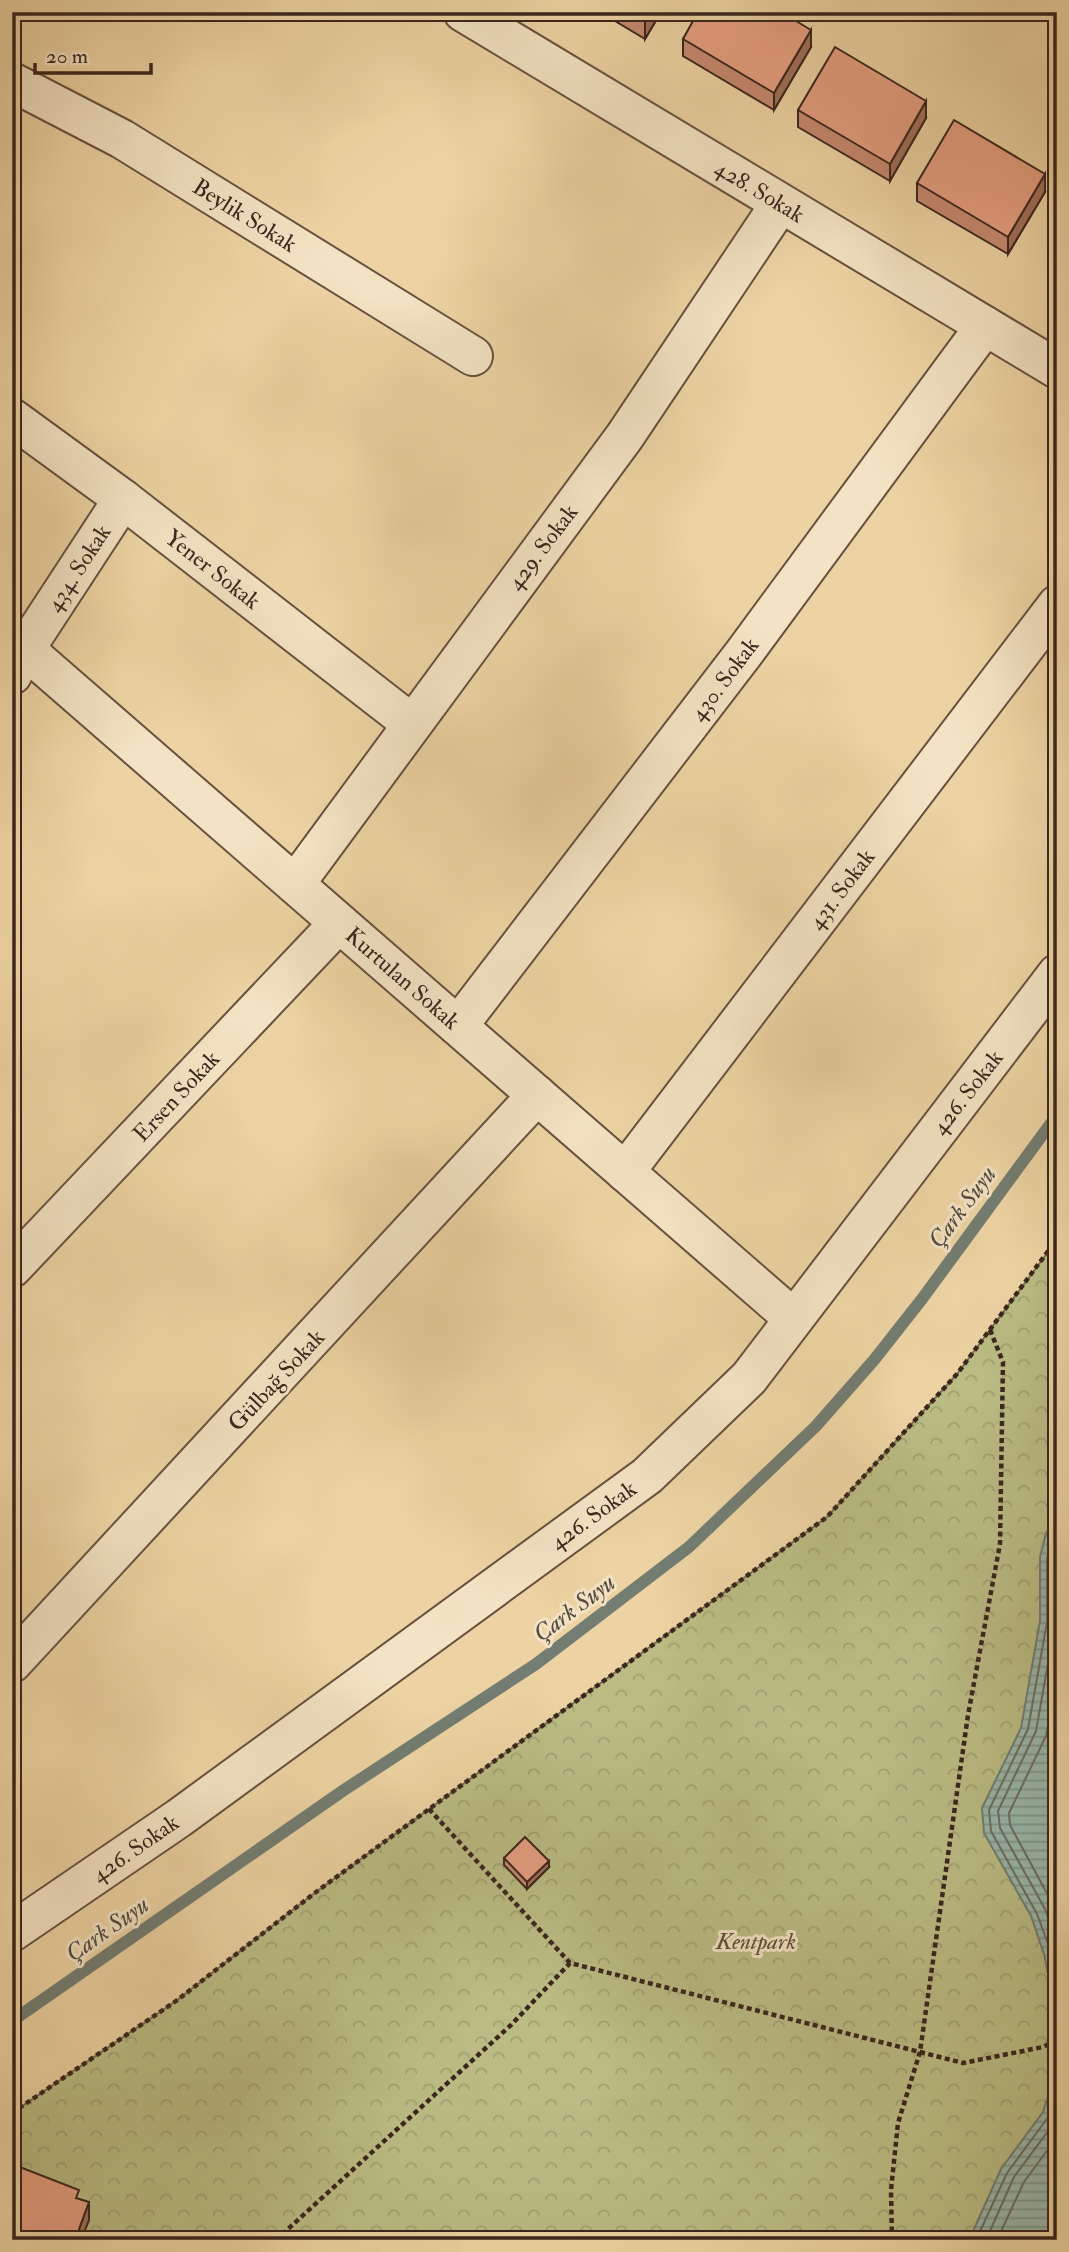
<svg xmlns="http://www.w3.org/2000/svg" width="1069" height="2252" font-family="'IM FELL Double Pica',serif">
	<defs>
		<pattern id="forest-crowns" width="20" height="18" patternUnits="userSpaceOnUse" patternTransform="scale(1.75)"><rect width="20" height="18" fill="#babc84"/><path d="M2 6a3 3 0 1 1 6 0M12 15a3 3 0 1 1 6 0" fill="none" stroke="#a1a172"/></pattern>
		<pattern id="water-rules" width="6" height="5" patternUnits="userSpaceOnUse" patternTransform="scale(1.75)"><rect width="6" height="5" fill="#99b7aa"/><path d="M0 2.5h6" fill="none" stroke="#7e958a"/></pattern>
	</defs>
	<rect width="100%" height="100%" fill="#edd3a3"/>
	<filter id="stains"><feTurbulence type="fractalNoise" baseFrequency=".00286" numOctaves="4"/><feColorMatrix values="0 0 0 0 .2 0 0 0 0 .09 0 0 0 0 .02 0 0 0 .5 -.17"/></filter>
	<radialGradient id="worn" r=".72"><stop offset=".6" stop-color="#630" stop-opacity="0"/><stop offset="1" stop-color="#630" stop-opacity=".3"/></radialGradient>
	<path fill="url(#forest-crowns)" stroke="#7a7150" stroke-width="2" d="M1057 1240V2240H12V2113L176 2001 316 1892 827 1517 957 1374Z"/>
	<g fill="url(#water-rules)" stroke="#737d72" stroke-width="2">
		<path d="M1057 1519V2018L1044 1954 1031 1916 984 1833 982 1808 1021 1728 1040 1621V1557L1046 1533Z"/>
		<path d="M1057 2068V2240H969L1001 2169 1043 2112Z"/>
	</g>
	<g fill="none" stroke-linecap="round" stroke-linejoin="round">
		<g stroke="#6a6e64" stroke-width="2">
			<path d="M1057 1531 1047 1558V1622L1028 1729 989 1810 991 1831 1037 1914 1051 1952 1057 1983"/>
			<path d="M1057 1597 1055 1624 1036 1731 998 1811 1000 1828 1045 1909 1057 1943"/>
			<path d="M1057 1675 1046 1736 1009 1813 1010 1825 1057 1912"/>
			<path d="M976 2240 1007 2173 1049 2116 1057 2091"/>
			<path d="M986 2240 1014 2177 1057 2119"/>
			<path d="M997 2240 1024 2182 1057 2137"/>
		</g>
		<path stroke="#737d72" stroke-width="12" d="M12 2021 344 1790 536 1664 689 1547 816 1426 874 1360 922 1299 1057 1115"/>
		<defs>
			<g id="minor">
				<path d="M463 12 1057 369"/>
				<path d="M12 82 122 139 473 356"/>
				<path d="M12 418 123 499 411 723"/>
				<path d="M12 638 793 1318"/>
				<path d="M12 675 25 649 123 499"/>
				<path d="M295 884 625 436 780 204"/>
				<path d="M458 1026 744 653 985 326"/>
				<path d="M625 1172 1057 605"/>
				<path d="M12 1268 339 923"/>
				<path d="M12 1663 537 1095"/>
				<path d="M12 1932 179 1818 647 1476 749 1378 1057 974"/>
			</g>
		</defs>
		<use href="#minor" stroke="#67513e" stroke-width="42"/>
		<g stroke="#3a261d" stroke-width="4.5" stroke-dasharray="5 3.5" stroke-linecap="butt">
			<path d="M990 1330 1003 1362 1000 1544 968 1715 920 2052 963 2063 1043 2047 1057 2040"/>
			<path d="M429 1809 570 1963"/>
			<path d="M12 2113 176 2001 316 1892 827 1517 957 1374 1057 1239"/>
			<path d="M276 2240 511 2025 570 1963 920 2052 898 2123 891 2190 892 2240"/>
		</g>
		<use href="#minor" stroke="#f3e2c3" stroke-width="38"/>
	</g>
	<g fill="#c6896f" stroke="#3a261d" stroke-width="2">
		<path d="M600 12H661L645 39Z"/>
		<path d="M987 12H1032L988 18Z"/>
		<path d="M683 39 811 47 774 110 683 56Z"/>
		<path d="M798 110 926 118 890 181 798 127Z"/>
		<path d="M917 183 1045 192 1008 254 917 201Z"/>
		<path d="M504 1858 549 1867 527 1889 504 1865Z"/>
	</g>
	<g fill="#a16f5a" stroke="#3a261d" stroke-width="2">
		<path d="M650 12H661L645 39V21Z"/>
		<path d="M811 30V47L774 110V93Z"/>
		<path d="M926 101V118L890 181V164Z"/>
		<path d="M1045 174V192L1008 254V237Z"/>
		<path d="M549 1861V1867L527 1889V1882Z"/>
		<path d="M89 2202V2220L81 2240H75Z"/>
	</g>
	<g fill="#e69f81" stroke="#3a261d" stroke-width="2">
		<path d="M630 12H650L645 21Z"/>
		<path d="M698 12H781L811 30 774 93 683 39Z"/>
		<path d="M835 47 926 101 890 164 798 110Z"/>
		<path d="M954 120 1045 174 1008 237 917 183Z"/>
		<path d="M525 1837 549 1861 527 1882 504 1858Z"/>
		<path d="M12 2164 79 2190 76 2198 89 2202 75 2240H12Z"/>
	</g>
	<g text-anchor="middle" stroke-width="6" stroke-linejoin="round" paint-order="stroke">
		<g font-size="23" fill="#3a261d" stroke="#f3e2c3">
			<text transform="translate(760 191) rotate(31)" y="8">428. Sokak</text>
			<text transform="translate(245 215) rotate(32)" y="8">Beylik Sokak</text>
			<text transform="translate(542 547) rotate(-53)" y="8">429. Sokak</text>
			<text transform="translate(78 568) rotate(-57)" y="8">434. Sokak</text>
			<text transform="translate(213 569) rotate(38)" y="8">Yener Sokak</text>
			<text transform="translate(724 679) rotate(-53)" y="8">430. Sokak</text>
			<text transform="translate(841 889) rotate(-53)" y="8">431. Sokak</text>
			<text transform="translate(403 978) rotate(41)" y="8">Kurtulan Sokak</text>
			<text transform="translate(967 1092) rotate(-52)" y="8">426. Sokak</text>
			<text transform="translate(176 1096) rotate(-47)" y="8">Ersen Sokak</text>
			<text transform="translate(276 1380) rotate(-47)" y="8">Gülbağ Sokak</text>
			<text transform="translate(593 1515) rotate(-36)" y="8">426. Sokak</text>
			<text transform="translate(135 1848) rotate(-35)" y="8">426. Sokak</text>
		</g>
		<g font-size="23" font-style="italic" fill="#5a4c37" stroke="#f3e2c3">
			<text x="756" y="1949">Kentpark</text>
		</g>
		<g font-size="24" font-style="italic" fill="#524a40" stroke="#f3e2c3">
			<text transform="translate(962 1207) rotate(-53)" y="8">Çark Suyu</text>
			<text transform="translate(574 1608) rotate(-37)" y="8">Çark Suyu</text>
			<text transform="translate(107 1929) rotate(-35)" y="8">Çark Suyu</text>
		</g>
	</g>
	<rect width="1069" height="2252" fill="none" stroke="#edd3a3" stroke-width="42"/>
	<rect x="14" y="14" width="1041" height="2224" fill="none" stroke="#3a261d" stroke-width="3.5"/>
	<rect x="21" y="21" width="1027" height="2210" fill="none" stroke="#3a261d" stroke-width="2"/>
	<path d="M35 63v10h116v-10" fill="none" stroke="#3a261d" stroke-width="3.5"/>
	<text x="46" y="63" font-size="21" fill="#3a261d" stroke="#f3e2c3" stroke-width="5" paint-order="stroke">20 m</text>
	<rect width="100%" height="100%" filter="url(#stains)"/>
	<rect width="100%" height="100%" fill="url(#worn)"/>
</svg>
